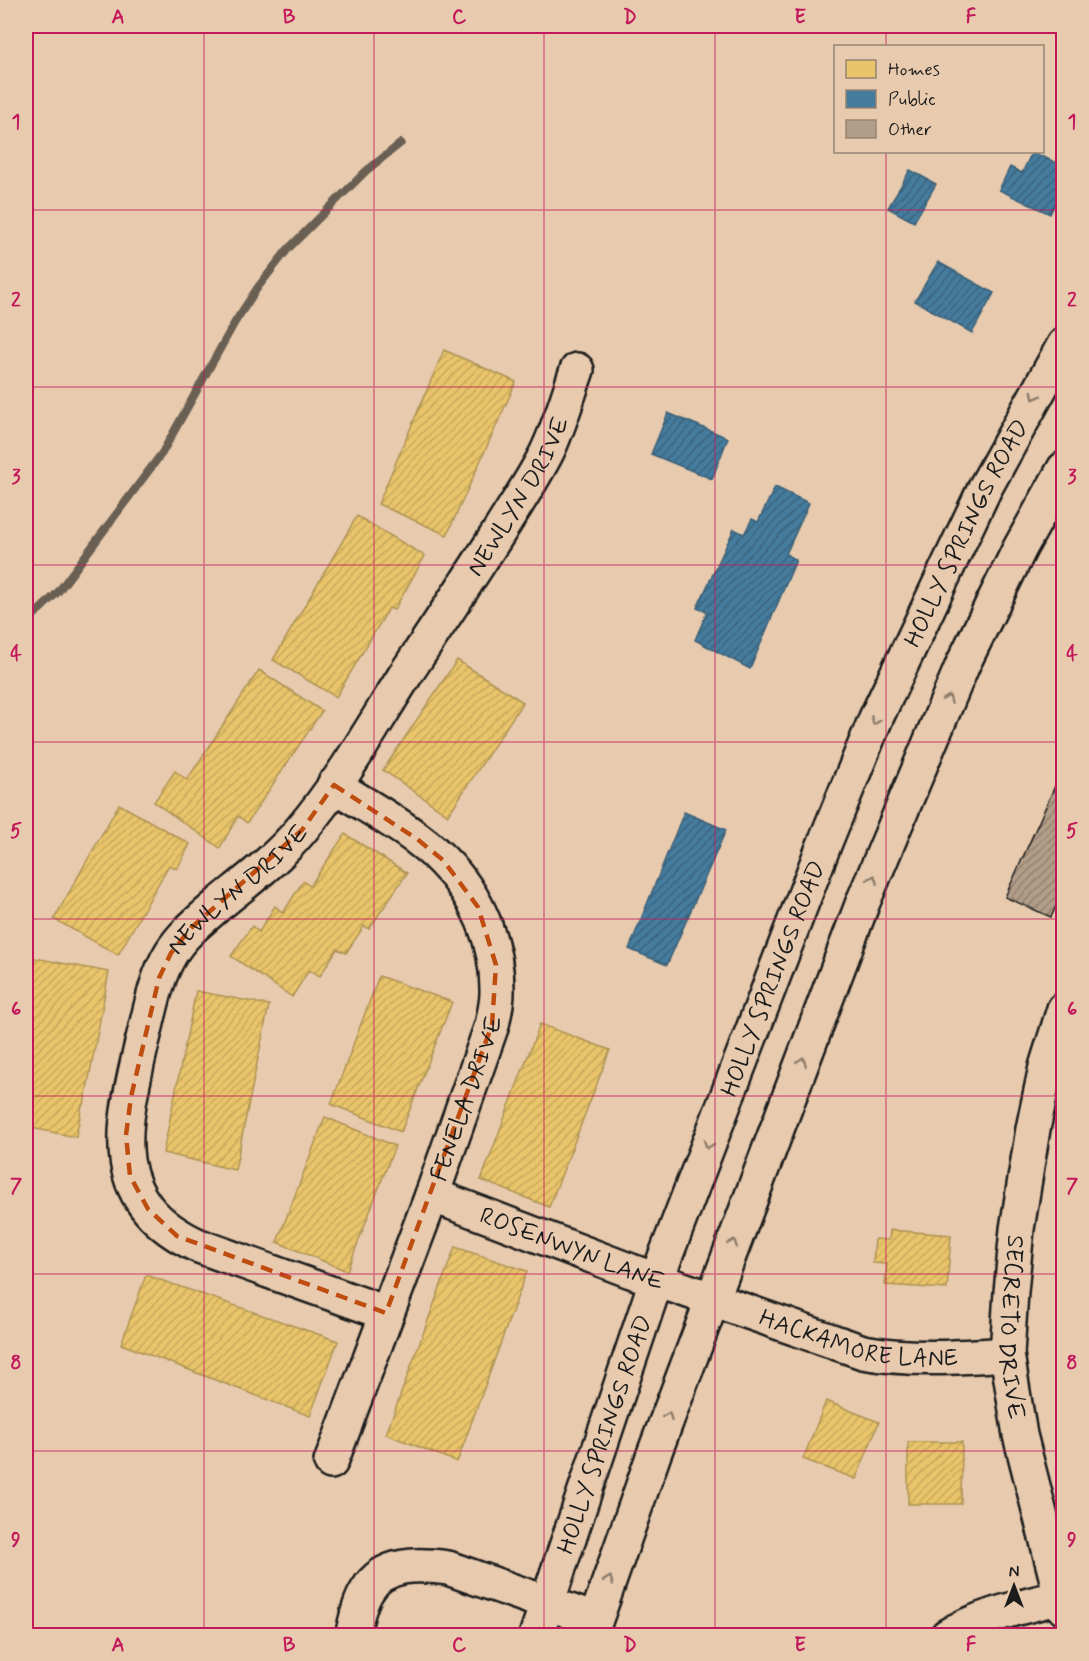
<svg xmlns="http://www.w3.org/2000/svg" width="1089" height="1661" font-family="Mynerve,sans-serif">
	<defs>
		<pattern id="homes-hatch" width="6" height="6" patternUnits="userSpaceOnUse" patternTransform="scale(1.5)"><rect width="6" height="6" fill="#e9c46a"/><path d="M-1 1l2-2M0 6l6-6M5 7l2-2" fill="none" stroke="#c7a85b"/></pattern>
		<pattern id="public-hatch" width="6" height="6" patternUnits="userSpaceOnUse" patternTransform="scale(1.5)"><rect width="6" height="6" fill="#457b9d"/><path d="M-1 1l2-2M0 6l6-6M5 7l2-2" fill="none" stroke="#39647f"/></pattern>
		<pattern id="building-hatch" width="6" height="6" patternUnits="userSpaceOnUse" patternTransform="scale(1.5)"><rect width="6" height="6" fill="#b29d88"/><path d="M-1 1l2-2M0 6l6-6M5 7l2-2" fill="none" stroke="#907f6e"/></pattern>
	</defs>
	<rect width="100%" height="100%" fill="#e8cbae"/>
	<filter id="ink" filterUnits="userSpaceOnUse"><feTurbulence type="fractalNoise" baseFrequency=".0167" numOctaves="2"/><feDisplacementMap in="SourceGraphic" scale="12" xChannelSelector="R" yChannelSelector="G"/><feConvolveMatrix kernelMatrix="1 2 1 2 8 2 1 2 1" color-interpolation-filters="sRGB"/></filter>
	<g filter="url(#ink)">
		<g fill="url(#homes-hatch)" stroke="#ac9253" stroke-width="1.5">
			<path d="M444 350 516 382 447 535 378 504Z"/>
			<path d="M357 516 425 556 394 610 389 608 336 697 273 660Z"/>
			<path d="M457 660 523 702 448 815 383 770Z"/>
			<path d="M259 670 322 711 247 823 238 816 220 848 154 802 175 771 187 780Z"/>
			<path d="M119 804 190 844 177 869 169 865 118 955 54 919Z"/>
			<path d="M345 834 407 873 369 929 364 926 346 953 337 949 320 976 309 970 292 997 231 956 252 926 259 932 275 906 283 913 303 881 310 886Z"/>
			<path d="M35 958 109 972 84 1105H82L76 1137 26 1127V1007Z"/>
			<path d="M379 976 452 1002 401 1132 331 1104Z"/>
			<path d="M196 991 269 1005 235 1170 163 1153Z"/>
			<path d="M540 1024 610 1050 549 1207 481 1180Z"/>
			<path d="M325 1117 395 1146 347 1271 277 1242Z"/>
			<path d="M890 1230 951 1235 947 1289 885 1285 887 1264 873 1263 875 1239 889 1240Z"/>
			<path d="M455 1247 527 1271 457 1462 386 1434Z"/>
			<path d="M146 1275 338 1341 310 1416 121 1344Z"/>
			<path d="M826 1401 879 1422 856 1479 803 1459Z"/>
			<path d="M908 1442H962L961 1504H908Z"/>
		</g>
		<g fill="url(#public-hatch)" stroke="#395e76" stroke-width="1.5">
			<path d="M1032 152 1064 166V184L1050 214 999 190 1010 167 1022 173Z"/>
			<path d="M910 170 936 184 914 222 888 208Z"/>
			<path d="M938 262 994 293 972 333 915 301Z"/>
			<path d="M668 413 728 438 712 479 651 454Z"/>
			<path d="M775 487 809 503 786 554 796 560 750 669 695 640 707 612 697 608 734 529 744 534 752 519 758 522Z"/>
			<path d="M684 812 726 830 667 965 629 949Z"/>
		</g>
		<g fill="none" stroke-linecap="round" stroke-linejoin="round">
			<path stroke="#695e53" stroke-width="8" d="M26 623 58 592 162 453 235 322 258 287 288 249 366 171 401 143"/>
		</g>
		<path fill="url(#building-hatch)" stroke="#1c1c1c" stroke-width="1.5" d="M1064 766V890L1051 917 1005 897Z"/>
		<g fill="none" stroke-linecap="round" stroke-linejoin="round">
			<defs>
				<g id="minor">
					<path id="s1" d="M1064 1009 1046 1067 1033 1129 1017 1229 1011 1292 1007 1354 1020 1435 1064 1608"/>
					<path id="s2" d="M432 1195 631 1271 863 1352C912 1361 959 1357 1007 1354"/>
					<path id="s3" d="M386 1313 199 1246C103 1202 122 1128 142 1043 150 1013 155 979 171 953 183 933 202 919 219 904 247 881 278 858 301 830 341 783 374 724 407 672 439 624 471 576 502 527 517 503 533 479 546 454 559 428 567 398 577 370"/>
					<path id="s4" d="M331 1462 432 1195 492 1025C494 1015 497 1004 497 993 498 944 478 896 443 861 414 831 369 808 334 785"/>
					<path d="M352 1636C356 1621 359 1603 367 1591 383 1562 419 1564 448 1568L595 1620"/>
					<path d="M947 1636C981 1615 1022 1607 1061 1597"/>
				</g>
				<g id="major">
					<path id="s5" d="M536 1636 657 1278 826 840 876 718 985 488 1064 345"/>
					<path d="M590 1636 654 1454 863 902 963 664 1020 548 1064 469"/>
				</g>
			</defs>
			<use href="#minor" stroke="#1c1c1c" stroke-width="38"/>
			<use href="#major" stroke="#1c1c1c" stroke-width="38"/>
			<use href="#minor" stroke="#e8cbae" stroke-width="33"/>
			<use href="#major" stroke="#e8cbae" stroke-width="33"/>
		</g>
		<defs><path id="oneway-chevron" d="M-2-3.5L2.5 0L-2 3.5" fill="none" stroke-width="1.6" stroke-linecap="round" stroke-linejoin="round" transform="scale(1.5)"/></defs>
		<g stroke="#8c7c6c">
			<use href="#oneway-chevron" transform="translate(1035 396) rotate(119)"/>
			<use href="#oneway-chevron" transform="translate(948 699) rotate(-67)"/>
			<use href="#oneway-chevron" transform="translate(875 721) rotate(113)"/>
			<use href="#oneway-chevron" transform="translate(873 879) rotate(-68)"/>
			<use href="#oneway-chevron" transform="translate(802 1061) rotate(-69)"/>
			<use href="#oneway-chevron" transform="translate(708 1145) rotate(111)"/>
			<use href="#oneway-chevron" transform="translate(733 1243) rotate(-69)"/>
			<use href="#oneway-chevron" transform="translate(668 1416) rotate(-69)"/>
			<use href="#oneway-chevron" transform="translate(609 1580) rotate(-70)"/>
		</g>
	</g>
	<path fill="none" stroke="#bf4d0f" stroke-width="4.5" stroke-dasharray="12 8" stroke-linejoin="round" d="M334 785 417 839 443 860 478 907 496 965 492 1025 386 1313 177 1236 148 1209 130 1176 126 1135 131 1097 159 978 171 953 191 928 302 830Z"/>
	<path fill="none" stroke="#c2185b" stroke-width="1.5" stroke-opacity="0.55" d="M204 26V1636M374 26V1636M544 26V1636M715 26V1636M886 26V46M886 152V1636M26 210H1064M26 387H1064M26 565H1064M26 742H1064M26 919H1064M26 1096H1064M26 1274H1064M26 1451H1064"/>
	<g text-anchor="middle" stroke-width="6" stroke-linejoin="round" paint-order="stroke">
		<g font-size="24" fill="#1c1c1c" stroke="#e8cbae">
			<text dy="8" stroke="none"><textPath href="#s3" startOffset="1108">NEWLYN DRIVE</textPath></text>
			<text dy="8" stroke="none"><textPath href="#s5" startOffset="1185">HOLLY SPRINGS ROAD</textPath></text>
			<text dy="8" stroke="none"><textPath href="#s3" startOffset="622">NEWLYN DRIVE</textPath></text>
			<text dy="8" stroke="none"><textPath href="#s5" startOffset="699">HOLLY SPRINGS ROAD</textPath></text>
			<text dy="8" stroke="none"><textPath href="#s4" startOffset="388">FENELA DRIVE</textPath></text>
			<text dy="8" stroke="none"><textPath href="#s2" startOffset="150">ROSENWYN LANE</textPath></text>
			<text dy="8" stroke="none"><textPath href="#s1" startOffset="324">SECRETO DRIVE</textPath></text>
			<text dy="8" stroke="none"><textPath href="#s2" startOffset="452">HACKAMORE LANE</textPath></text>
			<text dy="8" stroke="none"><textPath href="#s5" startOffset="213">HOLLY SPRINGS ROAD</textPath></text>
		</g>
	</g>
	<rect width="1089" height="1661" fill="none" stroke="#e8cbae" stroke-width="66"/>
	<rect x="834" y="45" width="210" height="108" fill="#e8cbae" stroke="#968574" stroke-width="1.5"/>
	<rect x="846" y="60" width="30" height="18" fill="#e9c46a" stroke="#968574" stroke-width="1.5"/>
	<text x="888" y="75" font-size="18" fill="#1c1c1c">Homes</text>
	<rect x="846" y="90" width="30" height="18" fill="#457b9d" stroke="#968574" stroke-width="1.5"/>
	<text x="888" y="105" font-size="18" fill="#1c1c1c">Public</text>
	<rect x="846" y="120" width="30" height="18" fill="#b29d88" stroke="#968574" stroke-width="1.5"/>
	<text x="888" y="135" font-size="18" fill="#1c1c1c">Other</text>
	<g transform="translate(1014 1586)" stroke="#e8cbae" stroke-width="4.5" paint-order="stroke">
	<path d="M0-4.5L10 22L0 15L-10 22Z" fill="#1c1c1c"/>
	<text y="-9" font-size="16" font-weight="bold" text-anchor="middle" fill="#1c1c1c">N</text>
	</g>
	<rect x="33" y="33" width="1023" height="1595" fill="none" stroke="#c2185b" stroke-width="2"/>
	<g font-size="20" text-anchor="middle" font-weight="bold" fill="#c2185b">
		<text x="118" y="23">A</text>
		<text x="289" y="23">B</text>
		<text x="459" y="23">C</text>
		<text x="630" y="23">D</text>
		<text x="800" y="23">E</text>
		<text x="971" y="23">F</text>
		<text x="16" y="128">1</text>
		<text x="1072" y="128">1</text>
		<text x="16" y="306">2</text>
		<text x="1072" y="306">2</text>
		<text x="16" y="483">3</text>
		<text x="1072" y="483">3</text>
		<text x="16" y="660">4</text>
		<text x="1072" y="660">4</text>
		<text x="16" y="837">5</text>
		<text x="1072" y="837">5</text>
		<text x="16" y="1015">6</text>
		<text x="1072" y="1015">6</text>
		<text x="16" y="1192">7</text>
		<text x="1072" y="1192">7</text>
		<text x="16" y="1369">8</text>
		<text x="1072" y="1369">8</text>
		<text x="16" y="1546">9</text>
		<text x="1072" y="1546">9</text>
		<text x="118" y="1651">A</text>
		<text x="289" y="1651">B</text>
		<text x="459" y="1651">C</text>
		<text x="630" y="1651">D</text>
		<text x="800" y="1651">E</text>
		<text x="971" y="1651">F</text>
	</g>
</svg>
